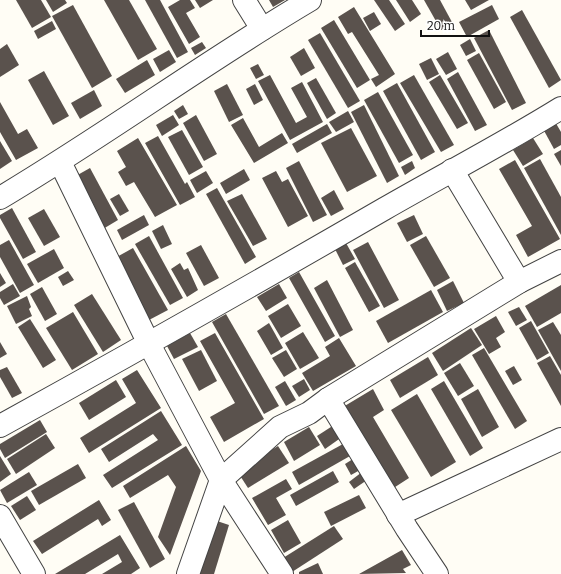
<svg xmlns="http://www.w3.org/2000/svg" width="561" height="574" font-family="Bitter,serif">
	<rect width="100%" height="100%" fill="#fffdf5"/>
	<g fill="#5a524d">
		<path d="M16 0H41L51 17 32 28Z"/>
		<path d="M46 0H65L67 3 53 12Z"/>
		<path d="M104 0H129L157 49 138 60Z"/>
		<path d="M145 0H160L188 52 177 58Z"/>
		<path d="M180 0H190L195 8 186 13 200 37 189 44 168 7Z"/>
		<path d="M195 0H213L200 8Z"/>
		<path d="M269 0H285L273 7Z"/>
		<path d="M374 0H389L405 24 395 31Z"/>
		<path d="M396 0H412L421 14 410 22Z"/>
		<path d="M424 0H440L453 24 441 30Z"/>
		<path d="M465 0H489L471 10Z"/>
		<path d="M73 5 112 76 92 88 52 16Z"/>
		<path d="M492 5 499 19 467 37 459 22Z"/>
		<path d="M354 7 395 74 376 87 371 79 379 75 352 32 348 34 338 17Z"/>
		<path d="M522 10 561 80 549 88 510 17Z"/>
		<path d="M374 12 381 24 370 31 363 18Z"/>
		<path d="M334 20 370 80 357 88 321 28Z"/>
		<path d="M52 21 56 29 38 39 34 31Z"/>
		<path d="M489 30 526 103 512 110 474 38Z"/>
		<path d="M320 33 360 101 348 108 308 40Z"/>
		<path d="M470 39 476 51 466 56 460 45Z"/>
		<path d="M202 42 206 48 195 55 191 48Z"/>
		<path d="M7 44 19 65 0 77V49Z"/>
		<path d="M304 48 315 68 301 76 290 57Z"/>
		<path d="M169 50 176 62 160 72 153 59Z"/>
		<path d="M448 52 457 69 446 75 436 59Z"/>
		<path d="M479 53 506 102 494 109 467 60Z"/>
		<path d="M431 58 439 74 427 80 419 64Z"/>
		<path d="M147 60 155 75 125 93 116 79Z"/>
		<path d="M258 64 264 75 256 79 250 68Z"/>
		<path d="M44 71 69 116 53 125 28 80Z"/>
		<path d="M458 72 487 125 475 131 447 79Z"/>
		<path d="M270 75 296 123 307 117 291 88 302 82 323 122 290 140 258 81Z"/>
		<path d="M414 75 454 145 441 152 400 83Z"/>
		<path d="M440 75 468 123 457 129 429 82Z"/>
		<path d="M316 78 336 113 327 119 307 83Z"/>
		<path d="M397 83 435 152 421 160 383 91Z"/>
		<path d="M227 84 243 115 229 122 214 91Z"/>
		<path d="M255 84 263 100 254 105 246 89Z"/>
		<path d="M94 90 102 106 80 119 71 103Z"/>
		<path d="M378 92 413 155 399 163 364 100Z"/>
		<path d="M0 102 18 134 27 129 38 148 16 160 0 132Z"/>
		<path d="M183 105 188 114 179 119 174 111Z"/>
		<path d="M364 105 399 176 387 183 351 112Z"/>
		<path d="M348 111 354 122 336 132 329 122Z"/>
		<path d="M173 115 179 125 162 136 156 125Z"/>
		<path d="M196 115 217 154 204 161 183 123Z"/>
		<path d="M243 118 259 147 282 133 288 143 254 163 231 125Z"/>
		<path d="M554 120 561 132V145L554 149 542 127Z"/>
		<path d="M327 124 332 133 297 153 292 144Z"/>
		<path d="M351 128 377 176 347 192 321 143Z"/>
		<path d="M182 130 203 167 189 175 168 137Z"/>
		<path d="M158 136 185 184 187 182 195 197 180 205 145 143Z"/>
		<path d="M138 138 177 205 155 217 134 182 126 186 118 172 126 167 117 151Z"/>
		<path d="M533 138 543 154 523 166 513 150Z"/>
		<path d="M0 141 12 161 0 169Z"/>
		<path d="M561 150V166L554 154Z"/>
		<path d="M540 159 561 197V235L524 168Z"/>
		<path d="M515 160 560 239 528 257 516 235 532 226 499 169Z"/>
		<path d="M299 161 327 215 313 222 286 168Z"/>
		<path d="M412 161 415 168 405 175 401 167Z"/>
		<path d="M90 168 118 220 103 229 74 177Z"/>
		<path d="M244 169 250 180 226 194 220 183Z"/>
		<path d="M206 171 213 183 197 193 190 180Z"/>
		<path d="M276 171 282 182 288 179 308 216 288 227 262 178Z"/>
		<path d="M217 188 256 257 245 264 206 194Z"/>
		<path d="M334 190 344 209 331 216 321 198Z"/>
		<path d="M119 194 129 211 120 216 110 199Z"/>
		<path d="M242 194 267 239 253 246 227 201Z"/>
		<path d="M12 208 36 252 23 259 0 218V215Z"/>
		<path d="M44 209 60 237 44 246 28 218Z"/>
		<path d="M144 215 149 225 122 240 117 230Z"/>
		<path d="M414 215 423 234 407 242 397 223Z"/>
		<path d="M163 225 172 244 161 249 152 231Z"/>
		<path d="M149 236 183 298 170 305 135 244Z"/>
		<path d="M426 236 450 278 434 287 410 245Z"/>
		<path d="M9 240 34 285 20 293 0 257V245Z"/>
		<path d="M368 242 399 300 384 308 353 250Z"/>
		<path d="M346 243 355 259 343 265 335 249Z"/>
		<path d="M201 245 219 278 204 286 186 253Z"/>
		<path d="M133 248 168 310 149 320 115 258Z"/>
		<path d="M54 249 64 268 38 283 27 264Z"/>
		<path d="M355 262 380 306 369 312 345 268Z"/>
		<path d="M180 263 184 270 188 268 198 290 187 297 171 269Z"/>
		<path d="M68 271 74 280 63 286 58 277Z"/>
		<path d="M299 272 335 336 325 342 289 278Z"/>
		<path d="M0 273 6 283 0 287Z"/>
		<path d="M327 280 353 330 340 337 314 288Z"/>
		<path d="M453 281 464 303 447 311 437 290Z"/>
		<path d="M13 284 20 296 4 305 0 298V292Z"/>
		<path d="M279 284 287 298 266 311 257 297Z"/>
		<path d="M561 285V313L537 327 525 306Z"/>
		<path d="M42 287 57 314 45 321 30 294Z"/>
		<path d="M431 290 443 312 388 343 376 321Z"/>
		<path d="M92 294 121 340 103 352 74 305Z"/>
		<path d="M27 296 31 307 29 309 32 316 16 324 7 306Z"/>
		<path d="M288 304 301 326 281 338 268 316Z"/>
		<path d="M519 307 527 320 516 326 508 312Z"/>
		<path d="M73 312 98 354 72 370 46 328Z"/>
		<path d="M226 314 279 406 264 414 212 322Z"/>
		<path d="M496 316 505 332 496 338 501 347 489 354 474 329Z"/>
		<path d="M30 319 56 360 43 368 18 327Z"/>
		<path d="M531 321 549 353 537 360 519 328Z"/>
		<path d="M553 322 561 335V371L538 330Z"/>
		<path d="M269 323 283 348 271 355 257 331Z"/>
		<path d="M471 328 482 345 443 371 432 353Z"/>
		<path d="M303 332 319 358 300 369 285 343Z"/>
		<path d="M190 333 198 347 174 359 167 346Z"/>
		<path d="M215 333 264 419 224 442 210 417 235 403 200 341Z"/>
		<path d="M339 338 356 366 313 391 302 373 330 356 325 347Z"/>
		<path d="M0 342 7 354 0 358Z"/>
		<path d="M484 348 527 421 515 429 472 355Z"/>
		<path d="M201 350 217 381 199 391 182 359Z"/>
		<path d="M286 350 297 369 284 377 272 358Z"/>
		<path d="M550 356 561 375V406L537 363Z"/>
		<path d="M428 357 438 375 400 398 390 380Z"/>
		<path d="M460 363 474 386 458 396 444 373Z"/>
		<path d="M514 366 522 380 513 385 505 371Z"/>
		<path d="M7 367 22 393 12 398 0 377V370Z"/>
		<path d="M137 370 161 408 89 453 80 438 136 403 122 379Z"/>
		<path d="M304 379 310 390 299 397 292 386Z"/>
		<path d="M116 380 126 397 89 420 79 403Z"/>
		<path d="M285 381 296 400 286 406 275 387Z"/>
		<path d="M444 381 483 448 470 456 431 389Z"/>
		<path d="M373 389 384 410 373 417 409 478 392 489 343 407Z"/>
		<path d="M478 389 499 427 482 437 461 399Z"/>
		<path d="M417 394 456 462 431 477 391 410Z"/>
		<path d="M161 411 182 445 112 488 103 475 158 440 153 434 109 462 101 449Z"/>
		<path d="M40 420 47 432 5 458 0 449V444Z"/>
		<path d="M334 425 342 437 325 449 317 436Z"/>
		<path d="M309 427 320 445 294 461 284 442Z"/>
		<path d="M46 434 55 448 16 474 7 459Z"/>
		<path d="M343 444 350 456 299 485 292 472Z"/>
		<path d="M186 446 201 471 170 555 158 537 176 487 168 475 130 498 123 486Z"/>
		<path d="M278 446 289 463 248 488 237 471Z"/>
		<path d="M0 456 11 474 0 482Z"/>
		<path d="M353 459 360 470 351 475 345 464Z"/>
		<path d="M78 464 86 478 39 505 31 491Z"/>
		<path d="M333 471 339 482 296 506 290 495Z"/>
		<path d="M29 472 37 485 7 503 0 490Z"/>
		<path d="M362 472 367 480 354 489 349 482Z"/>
		<path d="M286 479 292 489 276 498 286 515 268 525 252 498Z"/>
		<path d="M359 495 366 508 331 526 324 512Z"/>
		<path d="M27 496 36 510 20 520 11 506Z"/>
		<path d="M99 500 111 520 102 526 98 519 42 554 33 541Z"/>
		<path d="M134 502 165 559 150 568 118 510Z"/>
		<path d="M214 520 229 525 214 574H198Z"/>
		<path d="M288 520 301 543 284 553 271 530Z"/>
		<path d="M334 526 343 539 292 572 283 558Z"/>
		<path d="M120 535 140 568 131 574H102L122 562 118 554 85 574H55Z"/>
		<path d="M402 550 411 565 403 569 406 573 359 574Z"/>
		<path d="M318 563 323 574H299V572Z"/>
	</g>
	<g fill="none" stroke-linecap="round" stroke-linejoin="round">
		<defs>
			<g id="minor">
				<path d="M244 0 262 29"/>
				<path d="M60 162 149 344 221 480 282 574"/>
				<path d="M452 170 519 282"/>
				<path d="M0 198C106 135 205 62 310 0"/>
				<path d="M328 399 407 529 437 574"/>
				<path d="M0 426C129 355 256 283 384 209 443 175 503 144 561 108"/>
				<path d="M398 515 561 439"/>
				<path d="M0 516 34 574"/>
				<path d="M188 574 221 480 280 427 309 413 328 399 519 282 561 261"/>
			</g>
		</defs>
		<use href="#minor" stroke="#444" stroke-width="24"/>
		<use href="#minor" stroke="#fff" stroke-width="22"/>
	</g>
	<path d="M421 30v6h68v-6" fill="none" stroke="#111111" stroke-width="2"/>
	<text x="427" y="30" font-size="12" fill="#111111" stroke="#ffffff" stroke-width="3" paint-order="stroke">20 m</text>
</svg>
